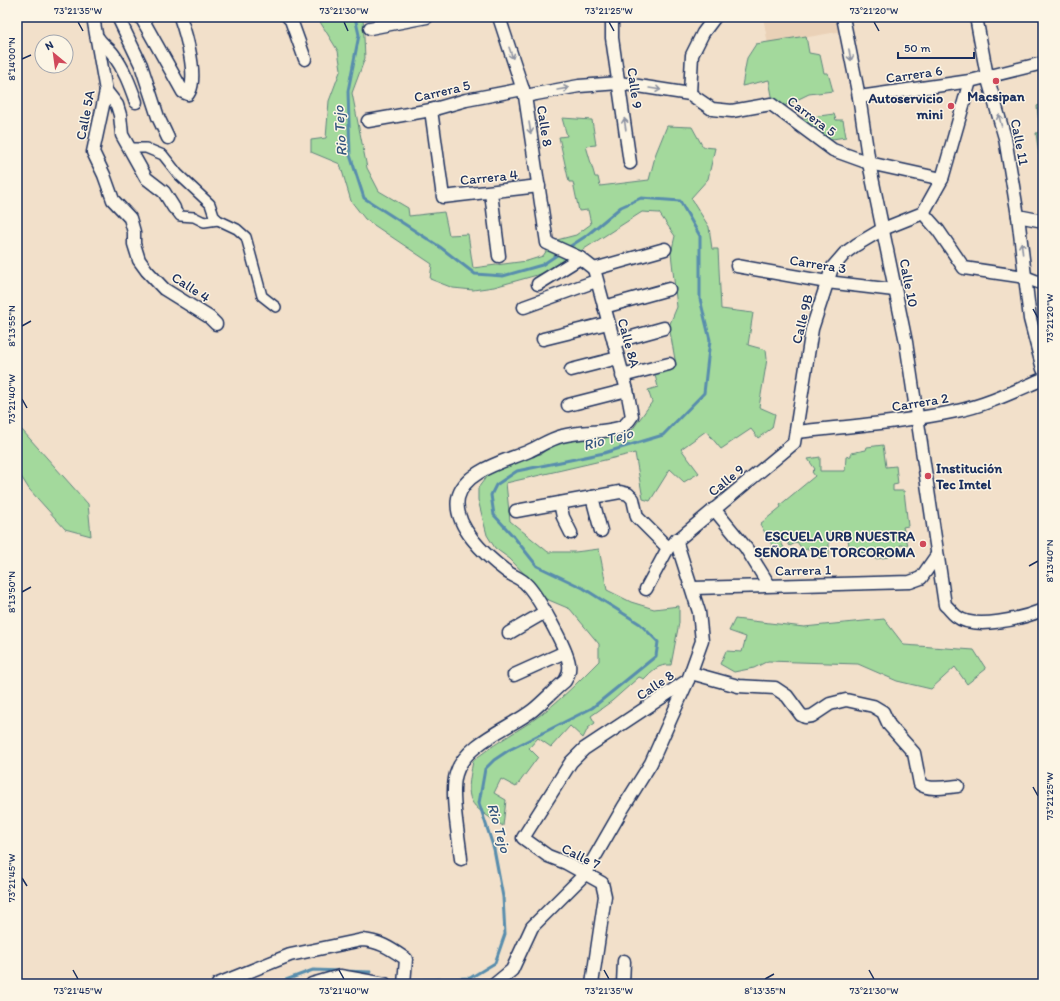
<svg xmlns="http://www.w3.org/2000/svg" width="1060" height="1001" font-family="Itim,sans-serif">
	<rect width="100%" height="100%" fill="#f2e0ca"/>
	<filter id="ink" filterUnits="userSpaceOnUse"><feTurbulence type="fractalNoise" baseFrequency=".025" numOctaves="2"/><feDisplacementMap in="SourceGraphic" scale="8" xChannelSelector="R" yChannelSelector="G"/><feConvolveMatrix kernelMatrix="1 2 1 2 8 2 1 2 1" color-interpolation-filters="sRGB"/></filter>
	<g filter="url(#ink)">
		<path fill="#ead1b7" d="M763 17H840L843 31 768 44Z"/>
		<g fill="#a3d99c" stroke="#5f847d">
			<path d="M317 17H363L365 58 352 93 367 168 379 191 408 208 409 216 444 212 449 235 468 234 473 268 527 261 543 256 553 241 576 235 591 224 588 210 579 211 573 182H569L559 137 567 136 562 118 592 120 596 145 586 146 595 177H598L600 186 649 180 656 153 667 126 692 127 703 147 715 148 708 179 691 198 709 227 712 249H718L721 309 753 313 748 345 766 350 767 359 759 407 775 414 772 428 758 438 751 429 721 449 706 431 681 449 699 473 684 482 670 469 650 501 643 499 635 453 506 483 510 521 548 552H575L599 549 607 590 631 602 654 609 679 606V623L671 665C658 664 652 671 644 679L639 677 612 701 591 716 595 723 588 728 583 738 570 726 551 747 538 738 529 748 538 757 516 787 501 779 494 793 506 800 503 826C467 803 465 803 473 761 492 745 511 735 532 721 557 704 578 682 599 661V644L570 609 544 598 533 583 510 559 495 548 487 535 478 500V488L487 476 499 469 516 460 541 454 555 442 574 436 620 435 632 430 652 402 648 390 658 387 654 371 676 365 669 326 677 307 671 253 675 236 659 213 642 212 548 272 494 287 473 290 453 288 430 279 432 264 365 219 351 201 340 164 311 152V140L326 138 329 101 341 69 338 51Z"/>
			<path d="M806 36 809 53 820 55 824 73H828L833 91 809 94 782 107 773 101 769 80 742 86 747 58 756 44Z"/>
			<path d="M1043 104V154L1039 155 1036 133 1040 132 1037 106Z"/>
			<path d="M834 114 836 120H843L846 137 825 140 797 119Z"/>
			<path d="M22 430 88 504 91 536 65 529 29 489 17 470V434Z"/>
			<path d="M883 445 886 467 896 466 898 484 893 485V491H904L908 526 903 527 908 545H900L899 550 888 552V557L875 559 874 552 850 553 847 532 829 533V557L819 558 816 547 803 550 797 542 790 546 785 539 781 542 784 548 776 552 760 524 781 507 780 505 815 476 812 472 815 469 808 459 820 457V471H845L846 457 851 456V453L866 450 867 447Z"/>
			<path d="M735 619 804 627 884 619 904 645 974 650 986 669 967 684 955 667 931 689 897 681 858 664 768 661 754 668 734 672 720 664 726 651 742 652 746 637 729 631Z"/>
		</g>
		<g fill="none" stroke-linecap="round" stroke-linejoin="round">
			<g stroke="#588dad" stroke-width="3">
				<path d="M355 17 359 35 348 91 350 155 364 198 440 247 475 274 503 276 542 265 560 253"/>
				<path d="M424 980 470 978 495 963 505 934 503 897 494 849 479 803 485 769 494 760 509 750 592 708 656 656 658 642 640 624 583 588 537 566 514 537 494 515 491 495 496 485 517 471 604 453 663 435 704 393 710 340 700 299V236L680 201 641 198 621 207 586 236 566 249"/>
				<path d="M275 984 313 970 371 972"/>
			</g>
			<defs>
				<g id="pedestrian">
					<path d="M129 148H146L163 155 178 174 210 204 214 216 218 220 237 229 246 237 262 296 276 307"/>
					<path d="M174 208 180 216 194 217 204 222 218 220"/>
				</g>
				<g id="minor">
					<path d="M93 17 106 91 93 152 104 175 113 200 130 218 134 232V244L139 260 147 271 164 289 209 317 216 324"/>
					<path d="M118 17 141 65 158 117 168 138"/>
					<path d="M141 17 183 92 188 94C199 79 186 34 180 17"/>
					<path d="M288 17 291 20 305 59"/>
					<path d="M499 17 525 96 547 243 580 258 594 269"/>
					<path d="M612 17V38L630 163"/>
					<path d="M843 17 859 97 869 163 906 342 945 605C949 608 952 613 956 616 974 631 1023 618 1043 610"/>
					<path d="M976 17 987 76 1005 138 1018 216 1030 319 1043 369"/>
					<path d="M370 28 427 17"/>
					<path d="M98 38C102 45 109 48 113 54 124 69 130 85 136 102"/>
					<path d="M106 91 117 105 120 115 122 135 146 178 164 192 174 208"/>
					<path d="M690 94 692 55 703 33 715 17"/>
					<path d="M525 96 579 86 619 83 690 94 712 109 732 111 771 104 833 150 869 163 942 179"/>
					<path d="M859 97 970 81 1043 63"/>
					<path d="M431 110 443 197 539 186"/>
					<path d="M368 121 431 110 466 100 523 89"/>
					<path d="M491 193 499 256"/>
					<path d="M923 213 938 230 964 268 1025 277 1043 284"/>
					<path d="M1018 216 1043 221"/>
					<path d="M737 266 827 282 894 290"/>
					<path d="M594 269 665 249"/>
					<path d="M538 284 580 258"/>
					<path d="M524 307 596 281"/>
					<path d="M604 307 669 289"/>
					<path d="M543 339 608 323"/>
					<path d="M614 342 664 328"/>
					<path d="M571 370 618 358"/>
					<path d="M622 376 669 364"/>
					<path d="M568 405 627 390"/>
					<path d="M797 432C850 426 905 422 957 411 987 405 1015 391 1043 379"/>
					<path d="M592 497 601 531"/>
					<path d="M560 503 563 517 571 533"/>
					<path d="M714 509 746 548 769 585"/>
					<path d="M516 511 620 492 628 494 633 499 637 517 668 548"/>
					<path d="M693 588 910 582 921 578 937 555"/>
					<path d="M646 589 668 548 794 443 812 329 832 268 845 253 856 245 883 229 923 213 942 179 970 81"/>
					<path d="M509 633 545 612"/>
					<path d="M691 673 738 686 775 688 787 696 801 715 805 717 812 716 830 704 846 700 873 706 883 712 889 725 914 753 920 784C929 791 947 787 958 786"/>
					<path d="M514 675 565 652"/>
					<path d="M461 859C459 837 450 794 456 774 465 743 510 728 533 710 544 701 554 690 565 681 568 676 570 670 569 664 567 649 537 594 526 584 521 578 512 576 506 571 486 556 453 526 458 498 464 470 507 461 529 451 540 446 550 439 562 436 580 431 603 433 619 428 625 426 629 421 632 416L627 390 594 269"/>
					<path d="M218 984 290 955 362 940C380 941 391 949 406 959L404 984"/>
					<path d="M312 984 340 976 385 984"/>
					<path d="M495 984 512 970 532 927 585 874 623 808 651 763 688 680 702 641 699 612 676 540"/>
					<path d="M592 984 605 896 602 883 566 863 548 856 523 838 571 762 584 749 688 680"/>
					<path d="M623 984 624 961"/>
				</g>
			</defs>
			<use href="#pedestrian" stroke="#1b2f5e" stroke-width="12"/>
			<use href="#minor" stroke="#1b2f5e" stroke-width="15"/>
			<use href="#pedestrian" stroke="#fcf5e5" stroke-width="9"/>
			<use href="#minor" stroke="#fcf5e5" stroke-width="12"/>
		</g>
		<defs><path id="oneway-shaft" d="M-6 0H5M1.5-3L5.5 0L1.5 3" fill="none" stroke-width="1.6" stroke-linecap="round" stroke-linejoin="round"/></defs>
		<g stroke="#8c92a2">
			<use href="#oneway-shaft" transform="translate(511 53) rotate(71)"/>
			<use href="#oneway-shaft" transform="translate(850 55) rotate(79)"/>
			<use href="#oneway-shaft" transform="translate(563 89) rotate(-10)"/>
			<use href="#oneway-shaft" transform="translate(655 89) rotate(9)"/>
			<use href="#oneway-shaft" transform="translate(1000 120) rotate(-104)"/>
			<use href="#oneway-shaft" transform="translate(625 124) rotate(-98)"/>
			<use href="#oneway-shaft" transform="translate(530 128) rotate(81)"/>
			<use href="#oneway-shaft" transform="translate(1022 248) rotate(-96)"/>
		</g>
	</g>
	<path fill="none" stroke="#1b2f5e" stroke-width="1.5" d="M78 22 83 31M344 22 348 31M609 22 614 31M874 22 879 31M22 59 31 55M1033 309 1038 318M22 326 31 321M22 399 27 408M1029 566 1038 561M22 592 31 587M1033 787 1038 796M22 878 27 886M73 970 78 979M339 970 344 979M604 970 609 979M869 970 874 979M765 979 774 974"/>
	<g fill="#d1495b" stroke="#fcf5e5" stroke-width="1.5">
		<circle cx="996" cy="81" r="4"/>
		<circle cx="951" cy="106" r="4"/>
		<circle cx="928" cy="476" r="4"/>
		<circle cx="923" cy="544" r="4"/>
	</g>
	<g text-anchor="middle" stroke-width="3" stroke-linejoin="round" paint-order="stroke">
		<g font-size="14" fill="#1b2f5e" stroke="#fcf5e5">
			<text transform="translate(914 74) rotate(-8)" y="5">Carrera 6</text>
			<text transform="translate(635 88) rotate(82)" y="5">Calle 9</text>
			<text transform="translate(442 91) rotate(-13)" y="5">Carrera 5</text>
			<text transform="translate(85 115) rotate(-79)" y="5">Calle 5A</text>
			<text transform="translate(812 116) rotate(37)" y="5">Carrera 5</text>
			<text transform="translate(545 126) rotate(81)" y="5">Calle 8</text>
			<text transform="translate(1020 142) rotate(79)" y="5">Calle 11</text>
			<text transform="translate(489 177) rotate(-6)" y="5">Carrera 4</text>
			<text transform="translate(818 264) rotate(9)" y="5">Carrera 3</text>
			<text transform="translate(909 283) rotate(79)" y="5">Calle 10</text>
			<text transform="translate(191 287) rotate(33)" y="5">Calle 4</text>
			<text transform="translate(802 319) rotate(-76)" y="5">Calle 9B</text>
			<text transform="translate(629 343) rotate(75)" y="5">Calle 8A</text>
			<text transform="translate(920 402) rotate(-9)" y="5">Carrera 2</text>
			<text transform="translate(726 480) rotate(-39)" y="5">Calle 9</text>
			<text transform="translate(803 570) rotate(-1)" y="5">Carrera 1</text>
			<text transform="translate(655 685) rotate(-34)" y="5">Calle 8</text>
			<text transform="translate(581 856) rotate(26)" y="5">Calle 7</text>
		</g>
		<g font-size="14" font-weight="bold" fill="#1b2f5e" stroke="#fcf5e5" text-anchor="end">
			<text x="996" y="101" text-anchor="middle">Macsipan</text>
			<text x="943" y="103">Autoservicio<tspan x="943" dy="16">mini</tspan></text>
			<text x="936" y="473" text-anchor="start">Institución<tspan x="936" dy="16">Tec Imtel</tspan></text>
			<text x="915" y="541">ESCUELA URB NUESTRA<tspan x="915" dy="16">SEÑORA DE TORCOROMA</tspan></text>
		</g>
		<g font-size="15" font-style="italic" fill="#34567f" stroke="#fcf5e5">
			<text transform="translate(340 131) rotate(-94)" y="5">Rio Tejo</text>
			<text transform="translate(608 439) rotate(-15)" y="5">Rio Tejo</text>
			<text transform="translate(499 828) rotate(74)" y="5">Rio Tejo</text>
		</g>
	</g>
	<rect width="1060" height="1001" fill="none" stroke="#fcf5e5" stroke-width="44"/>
	<g transform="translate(54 54) rotate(331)"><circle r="19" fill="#fcf5e5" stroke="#a2a6af"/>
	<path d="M0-3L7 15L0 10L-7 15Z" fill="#d1495b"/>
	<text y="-6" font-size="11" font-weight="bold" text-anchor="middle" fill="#1b2f5e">N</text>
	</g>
	<path d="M898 52v6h76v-6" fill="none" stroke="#1b2f5e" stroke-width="2"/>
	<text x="904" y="52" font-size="12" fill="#1b2f5e" stroke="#fcf5e5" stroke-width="3" paint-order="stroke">50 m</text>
	<rect x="22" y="22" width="1016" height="957" fill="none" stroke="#1b2f5e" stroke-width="1.5"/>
	<g font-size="10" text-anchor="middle" fill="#1b2f5e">
		<text x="78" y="14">73°21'35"W</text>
		<text x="344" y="14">73°21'30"W</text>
		<text x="609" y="14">73°21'25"W</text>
		<text x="874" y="14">73°21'20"W</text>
		<text transform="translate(11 59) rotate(-90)" y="4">8°14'00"N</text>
		<text transform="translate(1049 318) rotate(-90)" y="4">73°21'20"W</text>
		<text transform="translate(11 326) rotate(-90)" y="4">8°13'55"N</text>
		<text transform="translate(11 399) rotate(-90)" y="4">73°21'40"W</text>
		<text transform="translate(1049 561) rotate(-90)" y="4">8°13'40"N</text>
		<text transform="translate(11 592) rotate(-90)" y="4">8°13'50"N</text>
		<text transform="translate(1049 796) rotate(-90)" y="4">73°21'25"W</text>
		<text transform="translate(11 878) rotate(-90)" y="4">73°21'45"W</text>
		<text x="78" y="994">73°21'45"W</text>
		<text x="344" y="994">73°21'40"W</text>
		<text x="609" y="994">73°21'35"W</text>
		<text x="765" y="994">8°13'35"N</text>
		<text x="874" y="994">73°21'30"W</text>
	</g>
</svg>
